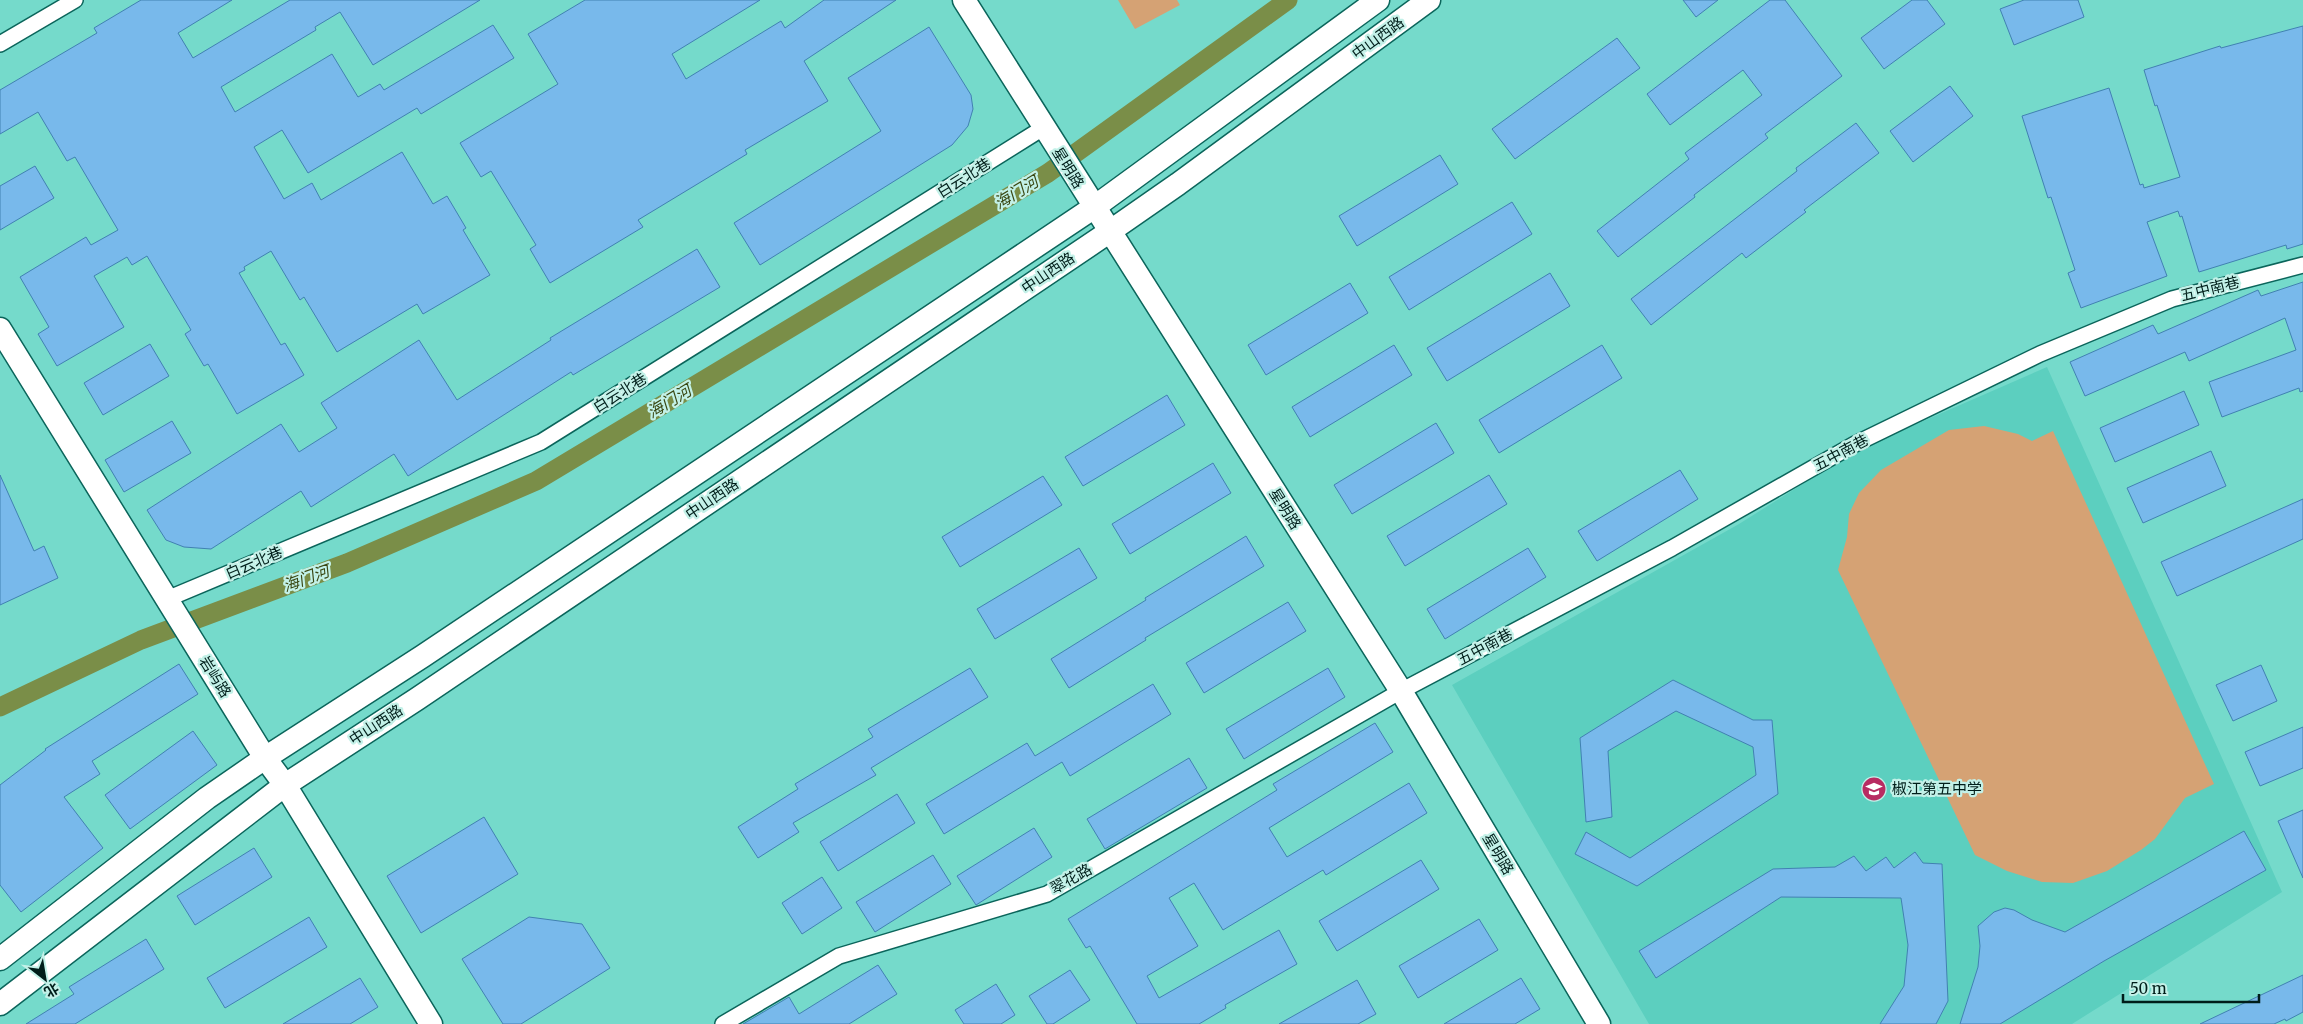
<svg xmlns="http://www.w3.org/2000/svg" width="2303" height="1024" font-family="Merriweather,'Noto Sans SC',serif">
	<rect width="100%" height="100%" fill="#75dacb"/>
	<path fill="#5ccfbf" d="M2047 367 2282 892 2072 1024H1649L1452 685 1739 524 1857 450Z"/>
	<g fill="#d5a274">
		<path d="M1118 0H1177L1180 5 1135 29Z"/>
		<path d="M1984 426 2018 434 2032 441 2053 431 2214 784 2185 798 2155 839 2141 850 2107 871 2073 883 2042 882 2007 871 1975 855 1838 570 1847 537 1849 514 1859 493 1881 470 1949 430Z"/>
	</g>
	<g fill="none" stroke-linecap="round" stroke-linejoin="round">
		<path stroke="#7a8e48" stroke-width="19" d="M0 707 141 640 347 563 536 481 1048 173 1288 0"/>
	</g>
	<g fill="#78b9eb" stroke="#4181b1">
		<path d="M141 0H232L178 33 193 58 290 0H480L373 65 340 12 315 27 316 30 221 87 235 112 332 54 358 97 380 84 384 90 493 25 514 58 421 114 417 108 308 173 282 130 254 147 284 199 312 183 321 200 402 152 433 204 447 196 466 228 463 230 490 275 423 314 417 304 337 352 304 297 300 300 271 251 244 267 245 270 239 273 281 345 285 343 304 375 237 414 208 364 204 366 185 334 191 330 147 256 132 265 127 257 94 276 124 327 57 366 38 334 49 327 20 277 86 237 91 245 118 230 75 157 67 161 38 112 0 134V90L97 33 94 28Z"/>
		<path d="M585 0H760L672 54 686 79 781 21 785 28 824 0H896L804 61 828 101 745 150 747 154 638 220 643 227 550 283 530 249 536 245 491 171 481 177 460 143 558 84 528 34Z"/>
		<path d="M1683 0H1718L1696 17Z"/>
		<path d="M1770 0H1785L1842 76 1765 134 1768 138 1694 195 1695 197 1618 257 1597 231 1689 159 1685 153 1762 95 1743 70 1670 125 1647 94Z"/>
		<path d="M1912 0H1927L1945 24 1884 69 1861 38Z"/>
		<path d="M2024 0H2078L2084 17 2014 45 2000 9Z"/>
		<path d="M2303 26V244L2287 249 2286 245 2199 272 2182 216 2180 217 2178 211 2147 222 2167 276 2081 308 2068 273 2075 270 2051 197 2048 198 2022 116 2109 88 2140 185 2143 184 2144 188 2180 177 2157 105 2155 106 2144 70 2220 46 2221 48Z"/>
		<path d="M929 27 971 95 973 109 968 126 952 145 760 265 734 223 881 131 848 78Z"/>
		<path d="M1617 38 1640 68 1515 159 1492 129Z"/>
		<path d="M1950 86 1973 116 1913 162 1890 131Z"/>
		<path d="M1856 123 1879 153 1804 210 1806 212 1746 258 1742 253 1651 325 1631 299 1797 171 1796 168Z"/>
		<path d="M1440 155 1458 184 1357 246 1339 216Z"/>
		<path d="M35 166 54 198 0 230V186Z"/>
		<path d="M1512 202 1532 234 1409 310 1389 277Z"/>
		<path d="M697 249 720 287 573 375 571 372 408 476 394 454 311 507 301 491 211 549 184 547 166 540 147 510 281 424 299 452 337 428 321 403 419 340 457 400 551 340 550 338Z"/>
		<path d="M1550 273 1570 306 1447 381 1427 348Z"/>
		<path d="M2303 282V391L2300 392 2299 388 2222 417 2209 382 2296 350 2285 318 2189 361 2185 352 2085 396 2070 362 2153 325 2158 334 2258 290 2261 296Z"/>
		<path d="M1350 283 1368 313 1266 375 1248 345Z"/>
		<path d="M150 344 169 376 103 415 84 383Z"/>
		<path d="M1394 345 1412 375 1310 437 1292 407Z"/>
		<path d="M1602 345 1622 378 1499 453 1479 420Z"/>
		<path d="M2184 391 2199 425 2115 462 2100 428Z"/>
		<path d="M1167 395 1185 425 1083 486 1065 457Z"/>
		<path d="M172 421 191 453 124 492 105 460Z"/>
		<path d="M1436 423 1454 453 1352 514 1334 485Z"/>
		<path d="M2211 451 2226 486 2143 523 2127 488Z"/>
		<path d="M1213 463 1231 493 1130 554 1112 524Z"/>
		<path d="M1680 470 1698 499 1597 561 1578 531Z"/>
		<path d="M0 475 34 551 44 546 58 578 0 605Z"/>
		<path d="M1489 475 1507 504 1405 566 1387 536Z"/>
		<path d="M1043 476 1062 505 960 567 942 537Z"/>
		<path d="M2303 499V539L2177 596 2161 562Z"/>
		<path d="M1246 536 1264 566 1145 638 1146 640 1069 688 1051 659 1146 600 1145 598Z"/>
		<path d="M1079 548 1097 578 995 639 977 609Z"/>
		<path d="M1528 548 1546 577 1445 639 1427 609Z"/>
		<path d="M1288 602 1306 631 1204 693 1186 663Z"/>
		<path d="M179 664 198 694 92 761 100 774 64 797 103 848 21 912 0 885V785L46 750 45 749Z"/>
		<path d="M2261 665 2277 701 2233 721 2216 685Z"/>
		<path d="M970 668 988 697 871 768 876 775 793 823 799 832 758 858 738 827 798 789 795 784 873 737 868 729Z"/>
		<path d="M1328 668 1345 697 1244 759 1226 729Z"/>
		<path d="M1673 680 1753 720H1772L1778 794 1637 886 1575 854 1586 832 1630 858 1756 775 1753 747 1676 711 1608 751 1612 817 1586 822 1580 738Z"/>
		<path d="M1153 684 1171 714 1070 776 1062 762 944 834 926 804 1027 743 1035 756Z"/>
		<path d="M1375 723 1393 752 1269 828 1287 857 1409 783 1427 813 1326 875 1323 870 1223 930 1194 883 1169 898 1198 946 1147 976 1159 998 1279 930 1297 964 1225 1005 1226 1008 1199 1024H1137L1090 946 1086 948 1068 919 1277 790 1273 784Z"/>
		<path d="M2303 727V768L2260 786 2245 752Z"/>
		<path d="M193 731 217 765 130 829 105 795Z"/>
		<path d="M1189 758 1207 788 1105 849 1087 819Z"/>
		<path d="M897 794 915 823 838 871 820 842Z"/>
		<path d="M2303 810V878L2278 821Z"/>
		<path d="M484 817 518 874 421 933 387 876Z"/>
		<path d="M1034 828 1052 857 976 905 957 876Z"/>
		<path d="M2244 831 2266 870 2104 961 2000 1024H1960L1978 967 1980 946 1978 926 1994 912 2005 908 2014 910 2032 920 2065 932Z"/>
		<path d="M254 848 272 877 195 925 177 896Z"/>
		<path d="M1915 852 1923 863 1942 864 1948 1001 1936 1024H1880L1904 986 1908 945 1901 898 1781 897 1656 978 1639 951 1773 869 1835 867 1854 856 1866 871 1886 857 1894 868Z"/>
		<path d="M933 855 951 884 875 932 856 902Z"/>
		<path d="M1421 860 1439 889 1337 951 1319 921Z"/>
		<path d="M822 877 842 908 802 934 782 903Z"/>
		<path d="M309 917 327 947 225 1008 207 978Z"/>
		<path d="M529 917 582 924 610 968 521 1024H503L462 959Z"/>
		<path d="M1479 919 1498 950 1418 998 1399 966Z"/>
		<path d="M146 939 164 969 75 1024H26L74 994 69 987Z"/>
		<path d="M878 965 897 994 849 1024H743L789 997 799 1014Z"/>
		<path d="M1070 970 1090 1000 1053 1024H1047L1029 996Z"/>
		<path d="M2303 975V1012L2286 1021 2285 1019 2274 1024H2200Z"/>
		<path d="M360 978 378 1007 350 1024H283Z"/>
		<path d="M1521 978 1540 1009 1515 1024H1444Z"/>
		<path d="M1357 980 1376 1014 1358 1024H1279Z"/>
		<path d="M996 984 1015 1015 1001 1024H964L955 1010Z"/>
	</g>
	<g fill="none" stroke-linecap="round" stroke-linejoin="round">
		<defs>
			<g id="street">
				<path d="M0 44 75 0"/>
				<path d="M167 599 541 442 1043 128"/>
				<path d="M723 1024 839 956 1047 894 1401 691 1672 548 1855 444 2040 354 2172 299 2303 265"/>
			</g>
			<g id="secondary">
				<path d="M964 0 1401 691 1599 1024"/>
				<path d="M0 329 265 758 285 785 431 1024"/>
				<path d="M0 959 207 798 265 758 423 656 1093 208 1378 0"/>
				<path d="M0 1004 285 785 417 699 1109 232 1178 184 1429 0"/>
			</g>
		</defs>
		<use href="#street" stroke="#0b655b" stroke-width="18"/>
		<use href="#secondary" stroke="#0b655b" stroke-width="25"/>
		<use href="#street" stroke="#fff" stroke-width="15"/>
		<use href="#secondary" stroke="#fff" stroke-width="22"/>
	</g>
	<defs>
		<symbol id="school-disc" viewBox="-11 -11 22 22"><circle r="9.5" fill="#b82c62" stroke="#c3f1e8"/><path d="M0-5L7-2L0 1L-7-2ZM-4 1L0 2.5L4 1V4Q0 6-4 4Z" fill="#fff"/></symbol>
	</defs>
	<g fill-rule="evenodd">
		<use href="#school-disc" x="1860" y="775" width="28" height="28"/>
	</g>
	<g text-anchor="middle" stroke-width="4.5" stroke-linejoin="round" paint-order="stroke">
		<g font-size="15" fill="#001e1a" stroke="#c3f1e8">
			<text transform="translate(1378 38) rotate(-36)" y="5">中山西路</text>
			<text transform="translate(1068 168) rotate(58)" y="5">星明路</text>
			<text transform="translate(964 178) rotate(-32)" y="5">白云北巷</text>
			<text transform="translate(1048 273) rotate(-34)" y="5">中山西路</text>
			<text transform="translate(2210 289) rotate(-14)" y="5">五中南巷</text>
			<text transform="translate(620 393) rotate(-32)" y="5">白云北巷</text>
			<text transform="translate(1841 453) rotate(-28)" y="5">五中南巷</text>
			<text transform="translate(712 499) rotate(-34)" y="5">中山西路</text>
			<text transform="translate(1285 509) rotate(58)" y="5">星明路</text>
			<text transform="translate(254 563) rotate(-23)" y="5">白云北巷</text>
			<text transform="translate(1485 647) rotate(-28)" y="5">五中南巷</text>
			<text transform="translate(215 677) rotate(58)" y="5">岩屿路</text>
			<text transform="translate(376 725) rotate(-33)" y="5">中山西路</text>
			<text transform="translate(1498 854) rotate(59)" y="5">星明路</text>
			<text transform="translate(1071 879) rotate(-29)" y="5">翠花路</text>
		</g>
		<g font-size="15" fill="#001e1a" stroke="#c3f1e8" text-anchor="start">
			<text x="1892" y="794">椒江第五中学</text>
		</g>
		<g font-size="16" font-style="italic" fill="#3a4713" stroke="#c3f1e8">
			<text transform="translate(1016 192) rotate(-31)" y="6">海门河</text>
			<text transform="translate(669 401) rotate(-31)" y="6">海门河</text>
			<text transform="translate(306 578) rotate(-20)" y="6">海门河</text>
		</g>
	</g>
	<g transform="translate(45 979) rotate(149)" stroke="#c3f1e8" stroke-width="4" paint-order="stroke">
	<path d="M0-4L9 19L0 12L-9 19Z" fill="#001e1a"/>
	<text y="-8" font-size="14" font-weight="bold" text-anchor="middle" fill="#001e1a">北</text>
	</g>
	<path d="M2123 994v8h136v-8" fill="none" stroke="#001e1a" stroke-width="2.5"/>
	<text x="2130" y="994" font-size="15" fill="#001e1a" stroke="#c3f1e8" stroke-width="4" paint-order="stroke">50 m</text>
</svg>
